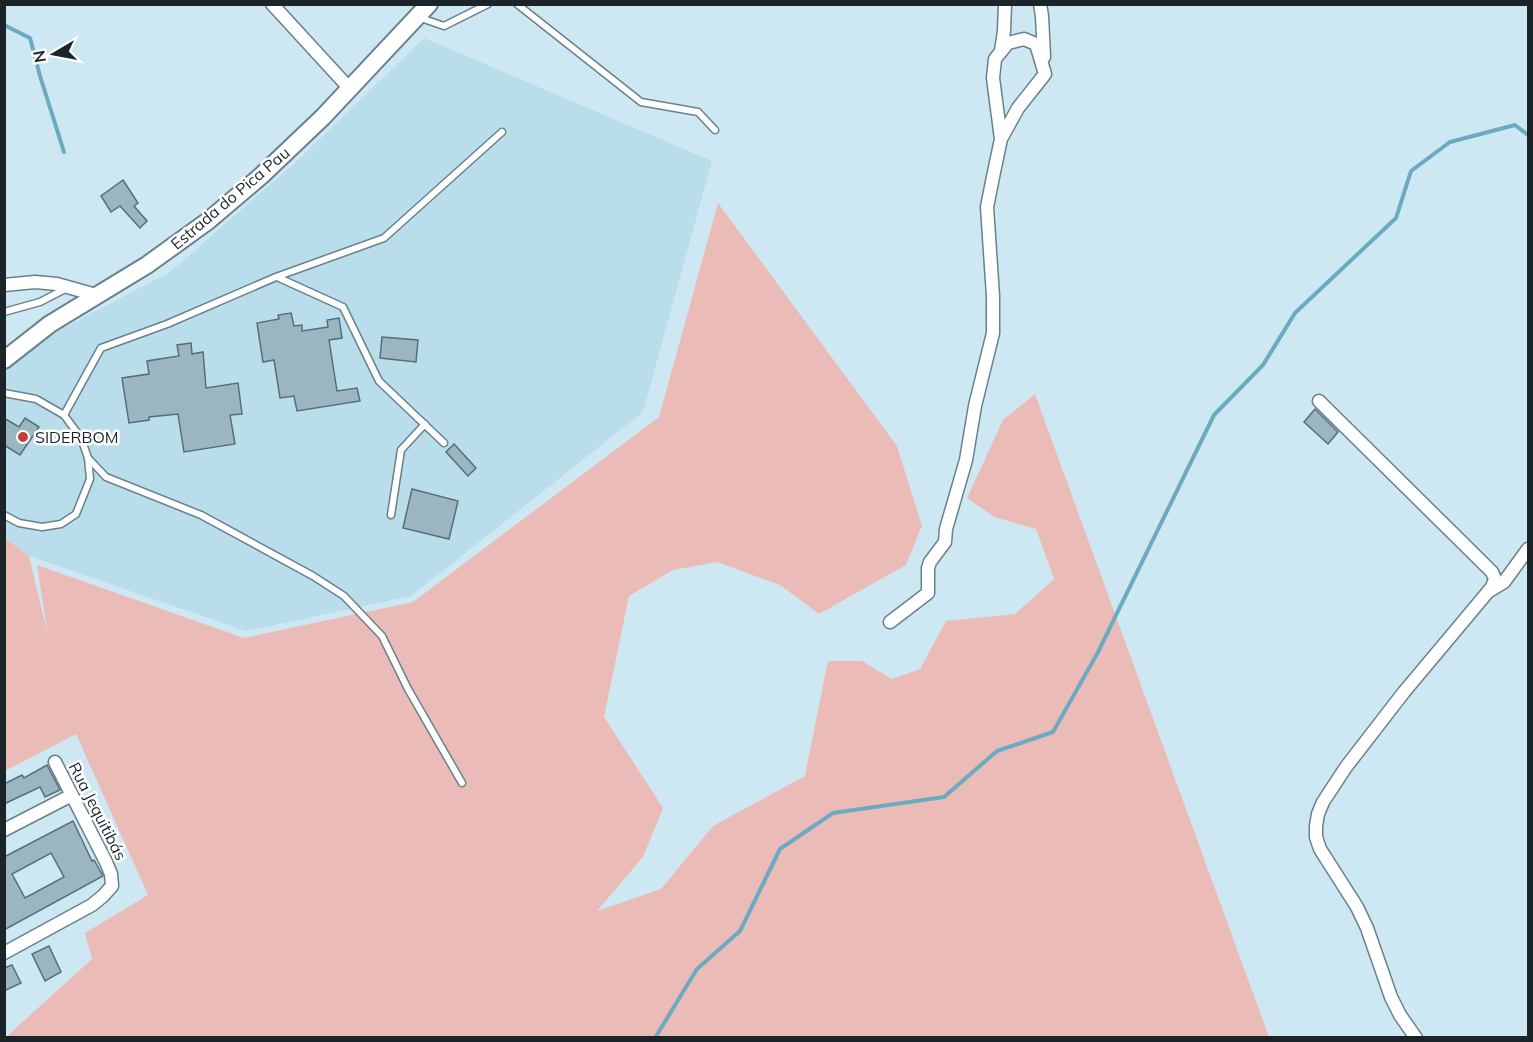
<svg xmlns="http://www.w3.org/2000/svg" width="1533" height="1042" font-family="Mulish,sans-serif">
	<rect width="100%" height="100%" fill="#cde8f3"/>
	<path fill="#b9ddeb" d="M424 38 712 161 643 412 411 596 246 631 29 556 5 537 4 366 58 331 170 272 297 161Z"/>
	<path fill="#ebbcb7" d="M718 203 897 446 922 526 906 565 819 614 780 585 717 562 673 570 629 596 604 717 663 808 643 857 597 911 661 889 713 826 805 776 828 661H862L892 679 920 669 946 621 1015 614 1054 579 1036 529 994 517 967 498 1003 420 1035 394 1269 1037H6L92 959 85 933 148 895 76 734 5 771 4 537 29 556 48 636 37 565 244 638 413 602 659 417Z"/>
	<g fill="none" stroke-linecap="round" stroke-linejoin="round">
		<g stroke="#6caac1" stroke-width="4">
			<path d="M4 25 30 38 40 76 64 152"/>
			<path d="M655 1038 697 969 740 931 780 849 833 813 944 797 997 751 1053 732 1097 654 1214 415 1263 365 1295 313 1396 218 1411 171 1450 142 1515 125 1528 135"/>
		</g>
	</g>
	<g fill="#9cb6c1" stroke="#566e78" stroke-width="1.5" fill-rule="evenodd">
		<path d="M123 180 138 203 134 206 147 221 140 228 120 206 111 212 101 196Z"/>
		<path d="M291 313 294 326 302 325V331L328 327 327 320 339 318 342 338 329 340 337 391 357 388 360 401 297 411 294 396 280 398 274 360 263 362 257 323 279 319 278 315Z"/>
		<path d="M382 337 418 340 416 362 380 358Z"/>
		<path d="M191 343 192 354 203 352 206 388 238 383 242 414 230 415 235 444 184 452 178 414 149 417V420L129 423 122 378 149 374 147 361 179 356 177 345Z"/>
		<path d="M1315 409 1338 432 1328 444 1304 422Z"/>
		<path d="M4 418 19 427 25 418 39 427 20 455 4 445Z"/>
		<path d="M454 444 476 468 468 476 446 452Z"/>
		<path d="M412 489 458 501 449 539 403 528Z"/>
		<path d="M47 765 60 790 45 797 40 787 4 804V784L22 775 24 778Z"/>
		<path d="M73 821 92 861 94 860 103 876 4 930V857ZM51 853 64 877 25 898 12 874Z"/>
		<path d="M49 946 61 972 45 981 32 954Z"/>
		<path d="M12 965 21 983 4 991V968Z"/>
	</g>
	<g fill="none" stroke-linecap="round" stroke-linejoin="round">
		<defs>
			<g id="service">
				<path d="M517 4 641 102 698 112 715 130"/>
				<path d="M418 17 444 26 488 4"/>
				<path d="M277 277 343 307 379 381 444 443"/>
				<path d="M4 312 40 302 67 288"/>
				<path d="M4 393 36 399 64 415 81 438 88 458 90 479 76 514 61 524 42 527 19 523 4 515"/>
				<path d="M64 415 101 348 167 324 276 277 384 238 502 132"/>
				<path d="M88 458 106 477 201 515 313 576 344 596 382 636 408 689 462 783"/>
				<path d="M391 515 401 450 425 424"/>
			</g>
			<g id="minor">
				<path d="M272 4 350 89"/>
				<path d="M1040 4 1042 16 1044 57"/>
				<path d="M1001 51 1004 31 1005 4"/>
				<path d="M4 285 35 282 57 284 96 295"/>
				<path d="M1319 401 1492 572 1495 579 1492 587 1404 692 1346 767 1323 802 1318 814 1316 826V837L1320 849 1357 907 1367 928 1391 997 1400 1015 1416 1038"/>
				<path d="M1489 591 1504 582 1528 549"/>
				<path d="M890 622 928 593V568L930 562 945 542 946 529 966 460 975 406 993 333V296L987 207 994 172 1001 139 1018 108 1045 74 1036 44 1024 39 1008 43 995 59 993 78 1001 139"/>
				<path d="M4 830 72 795"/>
				<path d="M4 953 92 905 103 896 112 886 111 874 106 862 55 762"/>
			</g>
			<path id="secondary" d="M4 360 50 324 147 265 208 221 261 176 323 117 429 4"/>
		</defs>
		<use href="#service" stroke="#68818b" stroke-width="9"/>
		<use href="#minor" stroke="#68818b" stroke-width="15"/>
		<use href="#secondary" stroke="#68818b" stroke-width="20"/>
		<use href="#service" stroke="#fff" stroke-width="6"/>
		<use href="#minor" stroke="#fff" stroke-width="12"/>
		<use href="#secondary" stroke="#fff" stroke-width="16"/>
	</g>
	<circle fill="#c93a3a" stroke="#fff" stroke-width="2" cx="23" cy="437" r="6"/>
	<g text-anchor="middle" stroke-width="5" stroke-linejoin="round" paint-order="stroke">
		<g font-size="16" fill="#1b2529" stroke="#fff">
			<text transform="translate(230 198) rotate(-40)" y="6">Estrada do Pica Pau</text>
			<text transform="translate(98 811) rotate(63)" y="6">Rua Jequitibás</text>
		</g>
		<g font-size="16" fill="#1b2529" stroke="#fff" text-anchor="start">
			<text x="35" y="443">SIDERBOM</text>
		</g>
	</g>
	<rect width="1533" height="1042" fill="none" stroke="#1b2529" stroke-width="12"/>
	<g transform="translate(54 54) rotate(260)" stroke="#ffffff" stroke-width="4.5" paint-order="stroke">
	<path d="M0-4.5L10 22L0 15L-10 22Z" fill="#1b2529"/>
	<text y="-9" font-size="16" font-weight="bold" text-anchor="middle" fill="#1b2529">N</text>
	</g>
</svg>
